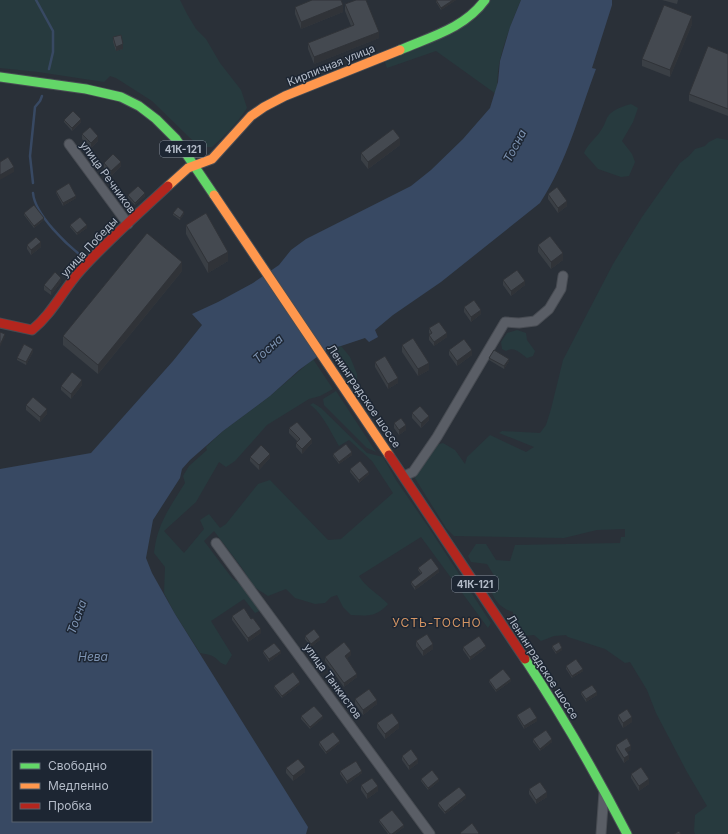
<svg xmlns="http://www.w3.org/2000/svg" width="728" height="834" font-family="Inter,sans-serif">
	<rect width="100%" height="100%" fill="#2a3038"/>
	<g fill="#273a3e">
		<path d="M0 0H180L187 14 196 29 206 39 220 63 241 90 247 108C237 123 225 136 212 147H201L190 138 152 101 116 78 110 76 104 82 38 72 0 68Z"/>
		<path d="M491 0H521C513 19 505 39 500 60 497 71 498 83 496 94L436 51 387 68 385 62 454 33 477 18Z"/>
		<path d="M631 104 638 108 633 122 622 141 632 154 635 162 629 176 621 177 598 169 584 153C588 143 598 137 603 127 606 122 606 117 611 113 617 108 624 106 631 104Z"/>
		<path d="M717 138 728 140V834H695L694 831 695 815 707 806 687 772 656 713 647 690 630 662 625 663 605 649 568 637 566 635 554 636 541 641 534 635 524 636 513 619V612C503 609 496 603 492 593L498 582 487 564 471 562 468 556 476 544H486L496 560 510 561 515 545 620 543 621 537H625V529L597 530 564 538 454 536 446 528 413 475 436 445 443 443 455 450 465 464 467 457 490 435 526 452 534 447 499 433 502 431 540 433 546 425 551 409 563 360 613 264 642 217 680 163 689 156 695 149 705 146 709 142Z"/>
		<path d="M517 330 526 333 527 340 535 351 533 356 527 358C520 353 514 346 506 351L502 349 501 342 507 333Z"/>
		<path d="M341 346 350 357 357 374 358 397 328 349Z"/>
		<path d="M313 359 333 389 320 396 309 399 267 425 235 461 226 467 219 462 196 502 164 531 184 553 204 529 200 520 209 514 220 528 226 524 258 484 270 480 328 540 341 539 393 493 372 461 349 440 339 446C332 434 321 411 310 405L313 403 321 408 367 453 383 457 396 480 429 528 491 623 488 628 421 537 359 576C366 588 379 594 388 604 377 617 367 616 351 615L343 607 337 595 331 597 325 603 315 604 295 598 286 589 268 596 254 587 242 568 214 531 204 541 232 578 239 583 261 610 255 613 244 599 211 621 232 655 226 665C219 663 219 660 214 657 210 654 204 654 200 653L175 614 164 593 165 567 154 553C157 524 170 507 185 483L183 476 189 466 207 450 206 447 223 431 270 396Z"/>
		<path d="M336 391 376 452 367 448 324 405 323 399Z"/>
	</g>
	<path fill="#384963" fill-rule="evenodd" d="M521 0H612V5L592 68 596 69C579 114 567 162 540 203L441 282 393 315 375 330 378 337 369 342 365 338 341 346 328 349 299 370 270 396 223 431 190 460 182 469 180 478 153 520 146 558 152 573 175 614 308 827 306 834H0V469L91 453 173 361 202 325 192 314 218 302 253 283 279 265 291 250 306 239 411 186 431 170 463 139 490 108 498 82 500 61 510 27ZM13 751H151V821H13Z"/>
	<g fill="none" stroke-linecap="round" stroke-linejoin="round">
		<g stroke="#384963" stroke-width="2.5">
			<path d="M36 0 53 31V52L49 69"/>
			<path d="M33 183 30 156 35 107 40 101 42 96"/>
			<path d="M33 193C35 215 67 245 84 258"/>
		</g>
		<defs>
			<g id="street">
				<path d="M69 144 128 224"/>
				<path d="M404 476 413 472 437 437 505 322 519 323 535 321 549 309 561 289 563 276"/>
				<path d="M216 543 430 834"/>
				<path d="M601 834 604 792"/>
			</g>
			<g id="fast">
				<path d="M400 50C430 37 465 28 485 0"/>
				<path d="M0 77 86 89 121 97 139 106 156 119 176 139 214 195"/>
				<path d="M525 659C562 715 596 774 627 834"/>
			</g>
			<g id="slow">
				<path d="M168 186 188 168 212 159 251 116 264 107 285 96 400 50"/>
				<path d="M214 195 389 455"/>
			</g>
			<g id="jam">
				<path d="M0 323 32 330C52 314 63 290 80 271 107 241 138 214 168 186"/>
				<path d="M389 455 525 659"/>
			</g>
		</defs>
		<use href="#street" stroke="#484c53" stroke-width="11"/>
		<use href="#fast" stroke="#484c53" stroke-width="11"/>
		<use href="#slow" stroke="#484c53" stroke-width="11"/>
		<use href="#jam" stroke="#484c53" stroke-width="11"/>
		<use href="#street" stroke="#5a5e66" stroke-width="9"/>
		<use href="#fast" stroke="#63d668" stroke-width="9"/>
		<use href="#slow" stroke="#ff974d" stroke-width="9"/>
		<use href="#jam" stroke="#b3261e" stroke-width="9"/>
	</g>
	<g fill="#3a3f45">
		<path d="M436 0H456L441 10 436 2Z"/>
		<path d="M662 0H678L677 4Z"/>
		<path d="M345 4 379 38 314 64 308 49V43L351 26 345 11Z"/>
		<path d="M295 7 343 12 301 29 295 14Z"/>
		<path d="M692 24 670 77 642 66V59Z"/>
		<path d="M113 37 123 49 116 51 113 42Z"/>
		<path d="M728 54V116L689 101V94Z"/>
		<path d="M64 120 81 122 72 131 64 122Z"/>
		<path d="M82 134 98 141 91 148 82 139Z"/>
		<path d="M400 145 368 169 361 160V153Z"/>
		<path d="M104 163 121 166 111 176 104 168Z"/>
		<path d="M56 191 76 198 63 206 56 193Z"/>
		<path d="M548 194 567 206 558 213 548 199Z"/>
		<path d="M128 195 145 196 135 205 128 198Z"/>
		<path d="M24 213 44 220 34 228 24 215Z"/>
		<path d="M173 213 184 214 180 220 173 215Z"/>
		<path d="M70 225 87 228 77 235 70 227Z"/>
		<path d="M186 225 228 261 208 273 186 234Z"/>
		<path d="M27 245 41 247 31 255 27 249Z"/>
		<path d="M538 245 563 260 551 269 538 252Z"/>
		<path d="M182 271 98 374 63 345V336Z"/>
		<path d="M503 280 525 285 511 296 503 285Z"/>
		<path d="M61 282 51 295 44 290V285Z"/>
		<path d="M464 307 481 314 471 322 464 312Z"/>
		<path d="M429 328 447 337 434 346 429 340V335L430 334 429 333Z"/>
		<path d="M402 345 429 370 418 376 402 352Z"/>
		<path d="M449 350 472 355 457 366 449 355Z"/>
		<path d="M33 352 26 365 17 360V358Z"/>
		<path d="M489 358 509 361 504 369 489 360Z"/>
		<path d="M375 362 398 383 388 389 375 367Z"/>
		<path d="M82 385 71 399 61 390V386Z"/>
		<path d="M26 405 47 414 40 422 26 410Z"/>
		<path d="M412 413 429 420 421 428 412 418Z"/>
		<path d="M394 423 406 430 399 435 394 428Z"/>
		<path d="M289 428 312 443 302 454 296 447V443L297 441 289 433Z"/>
		<path d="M333 454 352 455 339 464 333 456Z"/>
		<path d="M250 457 270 458 259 470 250 461Z"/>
		<path d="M350 469 369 474 359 483 350 472Z"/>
		<path d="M418 568 439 572 415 590 411 584V582L421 574 418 570Z"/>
		<path d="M232 616 261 633 248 642 232 620Z"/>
		<path d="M305 636 320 640 311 647 305 639Z"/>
		<path d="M416 641 433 649 423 656 416 646Z"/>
		<path d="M552 646 562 650 556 654 552 648Z"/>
		<path d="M463 647 486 648 470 660 463 650Z"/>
		<path d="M263 651 281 653 269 662 263 653Z"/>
		<path d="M351 655 347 658 357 677 344 687 325 661V657Z"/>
		<path d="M566 666 583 671 572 678 566 669Z"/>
		<path d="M489 680 511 681 496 692 489 682Z"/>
		<path d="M300 684 282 698 274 688V686Z"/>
		<path d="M581 692 597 695 586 702 581 694Z"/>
		<path d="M355 699 377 704 363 715 355 704Z"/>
		<path d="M517 715 537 721 524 729 517 717Z"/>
		<path d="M618 715 632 722 623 728 618 719Z"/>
		<path d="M301 716 323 718 310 729 301 719Z"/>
		<path d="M377 723 399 728 385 739 377 728Z"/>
		<path d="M533 739 552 742 540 751 533 742Z"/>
		<path d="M319 742 340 743 326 754 319 745Z"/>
		<path d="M616 745 631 750 627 752 629 759 624 763 616 750Z"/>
		<path d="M402 756 418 763 409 770 402 760Z"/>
		<path d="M286 768 305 772 293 781 286 773Z"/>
		<path d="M340 771 362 773 347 784 340 774Z"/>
		<path d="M631 774 649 784 639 791 631 778Z"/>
		<path d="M421 779 439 781 428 790 421 781Z"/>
		<path d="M361 785 378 791 367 799 361 790Z"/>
		<path d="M529 789 547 797 536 804 529 794Z"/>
		<path d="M466 798 445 814 438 806V803Z"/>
		<path d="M379 820 404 827 395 834H388L379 822Z"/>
	</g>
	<g fill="#303338">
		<path d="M453 0H456L441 10V8Z"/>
		<path d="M343 5V12L301 29V22Z"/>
		<path d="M692 16V24L670 77V70Z"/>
		<path d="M379 32V38L314 64V57Z"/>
		<path d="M123 44V49L116 51V47Z"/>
		<path d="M81 119V122L72 131V128Z"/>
		<path d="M98 136V141L91 148V143Z"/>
		<path d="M400 138V145L368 169V162Z"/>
		<path d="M121 162V166L111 176V171Z"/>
		<path d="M14 167V172L0 180V175Z"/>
		<path d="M145 193V196L135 205V203Z"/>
		<path d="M76 196V198L63 206V203Z"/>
		<path d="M567 201V206L558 213V208Z"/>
		<path d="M184 212V214L180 220V218Z"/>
		<path d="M44 218V220L34 228V226Z"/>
		<path d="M87 225V228L77 235V233Z"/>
		<path d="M41 242V247L31 255V250Z"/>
		<path d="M228 252V261L208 273V263Z"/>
		<path d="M563 253V260L551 269V262Z"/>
		<path d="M182 262V271L98 374V365Z"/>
		<path d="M61 278V282L51 295V291Z"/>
		<path d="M525 281V285L511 296V291Z"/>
		<path d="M481 310V314L471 322V317Z"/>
		<path d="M447 333V337L434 346V342Z"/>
		<path d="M5 334V337L0 347V345Z"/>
		<path d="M33 349V352L26 365V362Z"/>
		<path d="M472 350V355L457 366V361Z"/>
		<path d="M509 359V361L504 369V366Z"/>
		<path d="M429 363V370L418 376V369Z"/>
		<path d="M398 378V383L388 389V384Z"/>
		<path d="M82 380V385L71 399V394Z"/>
		<path d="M47 409V414L40 422V417Z"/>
		<path d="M429 416V420L421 428V423Z"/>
		<path d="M406 425V430L399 435V430Z"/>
		<path d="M312 439V443L302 454V449Z"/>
		<path d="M352 452V455L339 464V462Z"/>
		<path d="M270 454V458L259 470V465Z"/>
		<path d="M369 472V474L359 483V480Z"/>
		<path d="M439 569V572L415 590V587Z"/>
		<path d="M261 629V633L248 642V638Z"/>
		<path d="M320 637V640L311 647V644Z"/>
		<path d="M433 644V649L423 656V651Z"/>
		<path d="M486 646V648L470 660V657Z"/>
		<path d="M562 648V650L556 654V652Z"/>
		<path d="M281 651V653L269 662V659Z"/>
		<path d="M351 651V655L345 660V656Z"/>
		<path d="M583 669V671L572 678V676Z"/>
		<path d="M357 674V677L344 687V683Z"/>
		<path d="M511 679V681L496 692V690Z"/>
		<path d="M300 682V684L282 698V696Z"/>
		<path d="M597 692V695L586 702V699Z"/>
		<path d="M377 700V704L363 715V710Z"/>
		<path d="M323 716V718L310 729V727Z"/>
		<path d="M632 717V722L623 728V723Z"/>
		<path d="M537 718V721L524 729V726Z"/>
		<path d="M399 723V728L385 739V734Z"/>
		<path d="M552 739V742L540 751V749Z"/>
		<path d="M340 741V743L326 754V752Z"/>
		<path d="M631 746V750L625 754V749Z"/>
		<path d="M629 755V759L624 763V758Z"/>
		<path d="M418 759V763L409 770V766Z"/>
		<path d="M305 767V772L293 781V776Z"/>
		<path d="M362 771V773L347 784V781Z"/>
		<path d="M439 779V781L428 790V788Z"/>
		<path d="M649 779V784L639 791V786Z"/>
		<path d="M378 786V791L367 799V794Z"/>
		<path d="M547 792V797L536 804V800Z"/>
		<path d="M466 795V798L445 814V812Z"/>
		<path d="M404 825V827L395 834H392Z"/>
	</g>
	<g fill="#444950" stroke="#303338">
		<path d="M312 0H341L343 5 301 22 295 7Z"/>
		<path d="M356 0H366L379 32 314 57 308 43 354 25 345 4Z"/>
		<path d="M436 0H453L441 8Z"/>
		<path d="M664 5 692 16 670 70 642 59Z"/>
		<path d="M121 35 123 44 116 47 113 37Z"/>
		<path d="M708 46 728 54V109L689 94Z"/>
		<path d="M73 111 81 119 72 128 64 120Z"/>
		<path d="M90 127 98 136 91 143 82 134Z"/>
		<path d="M393 129 400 138 368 162 361 153Z"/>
		<path d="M113 154 121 162 111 171 104 163Z"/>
		<path d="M8 157 14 167 0 175V162Z"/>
		<path d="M69 183 76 196 63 203 56 191Z"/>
		<path d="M138 186 145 193 135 203 128 195Z"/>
		<path d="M557 187 567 201 558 208 548 194Z"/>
		<path d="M34 205 44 218 34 226 24 213Z"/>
		<path d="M178 207 184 212 180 218 173 213Z"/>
		<path d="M206 213 228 252 208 263 186 225Z"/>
		<path d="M80 217 87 225 77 233 70 225Z"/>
		<path d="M147 233 182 262 98 365 63 336Z"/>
		<path d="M550 236 563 253 551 262 538 245Z"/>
		<path d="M36 237 41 242 31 250 27 245Z"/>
		<path d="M517 270 525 281 511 291 503 280Z"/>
		<path d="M55 272 61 278 51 291 44 285Z"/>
		<path d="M474 300 481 310 471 317 464 307Z"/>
		<path d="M439 322 447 333 434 342 429 335 432 333 429 328Z"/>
		<path d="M0 332 5 334 0 345Z"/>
		<path d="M413 338 429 363 418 369 402 345Z"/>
		<path d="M464 339 472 350 457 361 449 350Z"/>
		<path d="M24 344 33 349 26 362 17 358Z"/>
		<path d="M494 350 509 359 504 366 489 358Z"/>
		<path d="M385 356 398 378 388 384 375 362Z"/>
		<path d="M72 372 82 380 71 394 61 386Z"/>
		<path d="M33 397 47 409 40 417 26 405Z"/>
		<path d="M420 406 429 416 421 423 412 413Z"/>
		<path d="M401 418 406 425 399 430 394 423Z"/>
		<path d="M297 422 312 439 302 449 296 443 300 439 289 428Z"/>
		<path d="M346 444 352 452 339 462 333 454Z"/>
		<path d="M261 445 270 454 259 465 250 457Z"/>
		<path d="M360 461 369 472 359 480 350 469Z"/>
		<path d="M431 558 439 569 415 587 411 582 422 573 418 568Z"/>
		<path d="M244 608 251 619 253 618 261 629 248 638 232 616Z"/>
		<path d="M314 629 320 637 311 644 305 636Z"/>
		<path d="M427 634 433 644 423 651 416 641Z"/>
		<path d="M479 636 486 646 470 657 463 647Z"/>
		<path d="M344 642 351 651 345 656 357 674 344 683 325 657Z"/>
		<path d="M559 642 562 648 556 652 552 646Z"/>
		<path d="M274 643 281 651 269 659 263 651Z"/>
		<path d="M576 659 583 669 572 676 566 666Z"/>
		<path d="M503 669 511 679 496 690 489 680Z"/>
		<path d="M293 672 300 682 282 696 274 686Z"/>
		<path d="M592 685 597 692 586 699 581 692Z"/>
		<path d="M369 689 377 700 363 710 355 699Z"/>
		<path d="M314 706 323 716 310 727 301 716Z"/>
		<path d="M530 707 537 718 524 726 517 715Z"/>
		<path d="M627 709 632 717 623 723 618 715Z"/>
		<path d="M392 713 399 723 385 734 377 723Z"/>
		<path d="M546 730 552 739 540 749 533 739Z"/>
		<path d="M333 732 340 741 326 752 319 742Z"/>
		<path d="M627 738 631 746 625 749 629 755 624 758 616 745Z"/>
		<path d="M411 749 418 759 409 766 402 756Z"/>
		<path d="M298 759 305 767 293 776 286 768Z"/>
		<path d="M356 761 362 771 347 781 340 771Z"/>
		<path d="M641 767 649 779 639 786 631 774Z"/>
		<path d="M432 770 439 779 428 788 421 779Z"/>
		<path d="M372 778 378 786 367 794 361 785Z"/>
		<path d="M540 782 547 792 536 800 529 789Z"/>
		<path d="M459 787 466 795 445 812 438 803Z"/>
		<path d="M392 810 404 825 392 834H390L379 820Z"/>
		<path d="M472 823 479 833 478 834H461L460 833Z"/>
		<path d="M679 831 681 834H674Z"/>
	</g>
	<g text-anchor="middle" stroke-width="3" stroke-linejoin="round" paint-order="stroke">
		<g fill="#1d2633" stroke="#878f9c" stroke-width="1">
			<rect x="160" y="141" width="46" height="16" rx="3"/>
			<rect x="452" y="576" width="46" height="16" rx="3"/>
		</g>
		<g font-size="10" font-weight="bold" fill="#b4bcc9">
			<text x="183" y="153">41К-121</text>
			<text x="475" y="588">41К-121</text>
		</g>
		<g font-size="11" fill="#b4bcc9" stroke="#1d2633">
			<text transform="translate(331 65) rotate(-22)" y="4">Кирпичная улица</text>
			<text transform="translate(108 177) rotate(54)" y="4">улица Речников</text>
			<text transform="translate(89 247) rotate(-47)" y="4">улица Победы</text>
			<text transform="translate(364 396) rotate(56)" y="4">Ленинградское шоссе</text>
			<text transform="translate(543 667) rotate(57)" y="4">Ленинградское шоссе</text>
			<text transform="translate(333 681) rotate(54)" y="4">улица Танкистов</text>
		</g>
		<g font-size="12" font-style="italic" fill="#7c92b1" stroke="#1d2633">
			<text transform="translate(515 146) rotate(-62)" y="4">Тосна</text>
			<text transform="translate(268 349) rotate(-42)" y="4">Тосна</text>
			<text transform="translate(77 617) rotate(-70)" y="4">Тосна</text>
			<text x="93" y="661">Нева</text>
		</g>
		<g font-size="12" letter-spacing="1" fill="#d59563" stroke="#1d2633">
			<text x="437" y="627">УСТЬ-ТОСНО</text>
		</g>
	</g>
	<rect x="12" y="750" width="140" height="72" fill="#1d2633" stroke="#59626f"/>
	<rect x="20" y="763" width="20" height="6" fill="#63d668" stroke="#59626f"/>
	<text x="48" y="770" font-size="12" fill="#b4bcc9">Свободно</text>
	<rect x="20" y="783" width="20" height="6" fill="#ff974d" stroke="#59626f"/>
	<text x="48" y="790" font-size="12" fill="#b4bcc9">Медленно</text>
	<rect x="20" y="803" width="20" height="6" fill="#b3261e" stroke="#59626f"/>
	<text x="48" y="810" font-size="12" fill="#b4bcc9">Пробка</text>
</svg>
